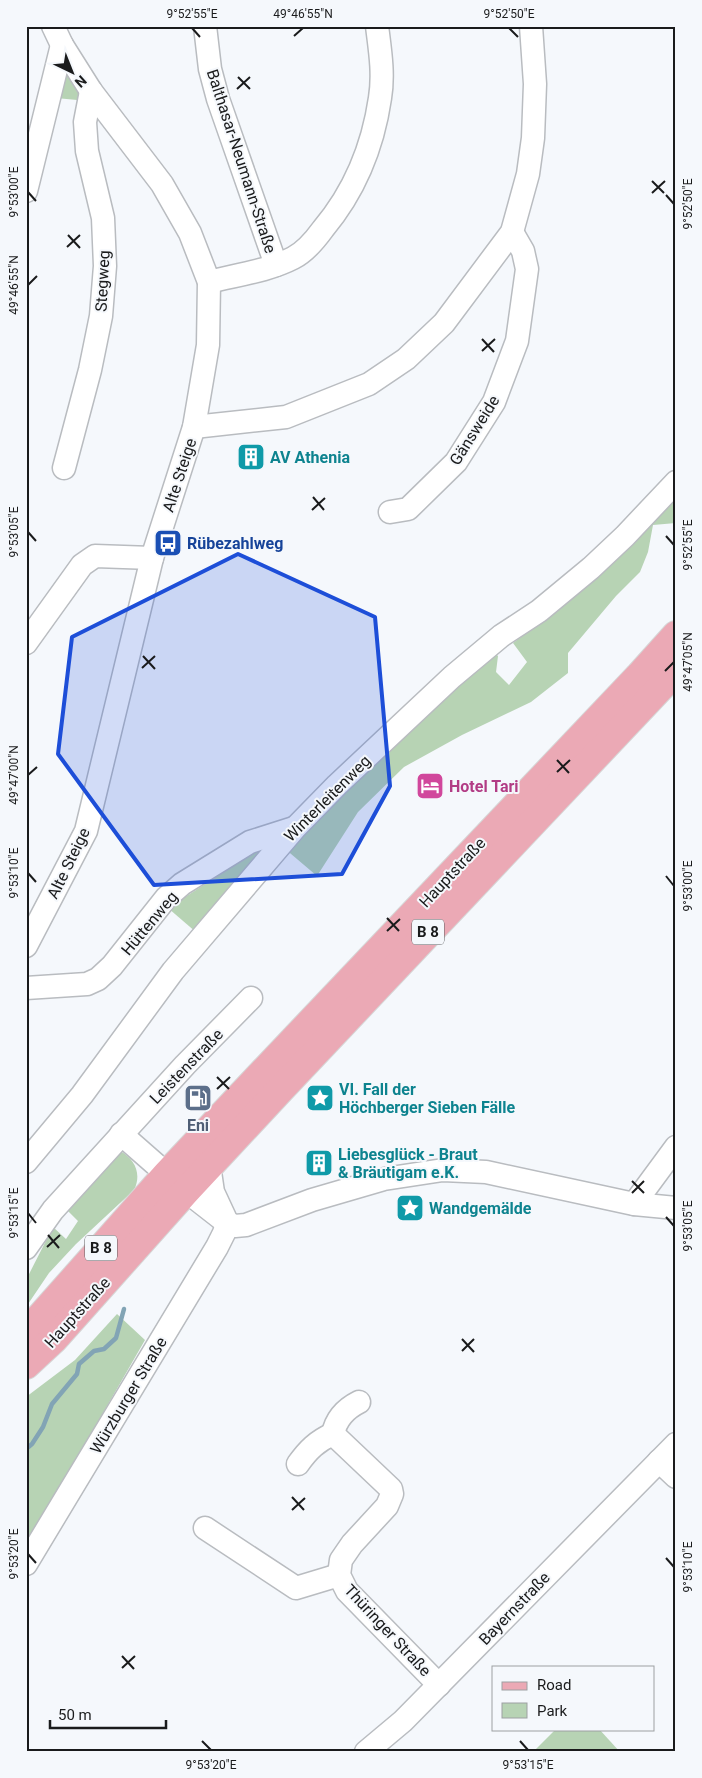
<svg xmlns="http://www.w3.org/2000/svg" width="702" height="1778" font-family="Roboto,sans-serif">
	<rect width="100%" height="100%" fill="#f5f8fc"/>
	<g fill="#b7d3b4">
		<path d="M65 65 85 98 77 100 56 98Z"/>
		<path d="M676 496V523L653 525 648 552 640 572 616 596 568 653V673L531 702 462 735 404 767 358 812 317 876 284 848 387 745 495 653 498 656 496 672 509 685 527 662 513 643 564 605Z"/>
		<path d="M260 849 267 851 197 933 168 908Z"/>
		<path d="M120 1151C135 1159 142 1174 134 1190L76 1244 49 1273 26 1307V1280L53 1227 66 1239 78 1221 67 1210Z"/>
		<path d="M117 1314 145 1340 26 1547V1397L75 1360Z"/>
		<path d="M556 1729H599L620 1752H533Z"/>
	</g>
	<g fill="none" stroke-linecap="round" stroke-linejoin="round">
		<path stroke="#82a4b5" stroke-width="4.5" d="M26 1449 32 1444 43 1427 52 1404 77 1374 79 1364 94 1351 104 1349 116 1338 124 1309"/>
		<defs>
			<g id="minor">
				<path d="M205 26 210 69 218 99 276 265"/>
				<path d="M26 191 62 45"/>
				<path d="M209 282C236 275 268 271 293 258 305 252 315 240 323 229 354 192 373 146 380 98 384 74 380 50 377 26"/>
				<path d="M194 427 286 417 369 384 406 359 444 323 512 232 528 174 533 138 535 84 531 26"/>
				<path d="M64 468 90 370 101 316 105 266 103 218 87 151 85 122 91 91"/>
				<path d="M390 512 408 509 456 462 494 402 517 341 527 269 523 251 512 232"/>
				<path d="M26 643 82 565 95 556 152 558"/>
				<path d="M26 946 86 831 152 558 194 427 208 345 209 282 190 233 162 184 91 91 62 45 53 26"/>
				<path d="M26 988 87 984 98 979 112 966 166 898 182 884 250 842 294 828"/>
				<path d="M121 1134 186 1191 227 1223 235 1226 246 1225 312 1200 384 1179 443 1170 486 1172 634 1204 676 1208"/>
				<path d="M26 1162 82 1095 173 971 295 828 337 785 452 677 501 636 539 611 591 568 625 536 676 482"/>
				<path d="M209 1165 213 1192 226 1220"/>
				<path d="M634 1204 676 1147"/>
				<path d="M26 1248 53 1210 185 1065 251 998"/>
				<path d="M333 1434C336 1419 345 1409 359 1402"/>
				<path d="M659 1461 676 1477"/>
				<path d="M298 1464C308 1450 317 1441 333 1434L391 1489 392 1494 387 1506 352 1544 341 1560 339 1575 347 1591 439 1685"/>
				<path d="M205 1528 296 1588 339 1575"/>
				<path d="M26 1564 217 1247 224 1233 227 1223"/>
				<path d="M366 1752 403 1721 676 1444"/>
			</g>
			<g id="major">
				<path d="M26 1333 167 1174 231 1106 640 675 676 635"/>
				<path d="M26 1365 54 1339 186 1191 280 1090 676 671"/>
			</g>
		</defs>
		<use href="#minor" stroke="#b9bcc0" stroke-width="25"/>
		<use href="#major" stroke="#d6d6d6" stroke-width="30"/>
		<use href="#minor" stroke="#fff" stroke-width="22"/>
		<use href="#major" stroke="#eba9b5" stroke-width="28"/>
	</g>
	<path fill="#1d4ed8" fill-opacity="0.2" stroke="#1d4ed8" stroke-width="4" stroke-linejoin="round" d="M238 554 375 617 390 786 342 874 154 885 58 754 72 637Z"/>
	<path fill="none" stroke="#1a1b1c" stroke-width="2" d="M192 28 200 37M509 28 518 37M294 36 303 28M238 77 250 89M237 89 250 77M652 181 664 193M28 192 36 201M652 193 665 181M666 195 674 204M68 235 80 248M67 247 80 235M28 285 37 276M482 339 494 352M482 351 495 339M313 497 324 510M312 510 325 498M28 532 36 541M666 536 674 545M143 656 155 669M142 668 155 656M665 671 674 662M557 760 569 773M557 772 570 760M28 775 37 767M28 873 36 882M666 876 674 886M387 918 399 931M387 931 400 919M217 1077 229 1089M217 1089 230 1077M632 1181 644 1193M632 1193 644 1181M28 1213 36 1223M666 1217 674 1226M48 1235 59 1248M47 1247 60 1235M462 1339 474 1352M462 1351 474 1339M292 1497 304 1510M292 1510 305 1498M28 1554 36 1563M666 1558 674 1567M122 1656 134 1669M122 1668 135 1656M202 1741 211 1750M520 1741 528 1750"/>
	<defs>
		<symbol id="building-square" viewBox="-11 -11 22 22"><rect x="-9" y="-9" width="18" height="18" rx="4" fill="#0f9aa8" stroke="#f5f8fc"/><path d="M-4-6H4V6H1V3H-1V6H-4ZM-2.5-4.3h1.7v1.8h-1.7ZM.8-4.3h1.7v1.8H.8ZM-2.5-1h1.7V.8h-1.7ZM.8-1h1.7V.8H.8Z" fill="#fff"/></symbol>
		<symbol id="bus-square" viewBox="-11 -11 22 22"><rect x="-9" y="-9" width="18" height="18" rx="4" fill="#1a4fb4" stroke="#f5f8fc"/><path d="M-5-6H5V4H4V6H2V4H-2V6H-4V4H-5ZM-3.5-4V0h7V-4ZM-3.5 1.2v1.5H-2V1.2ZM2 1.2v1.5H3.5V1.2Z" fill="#fff"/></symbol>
		<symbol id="hotel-square" viewBox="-11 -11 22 22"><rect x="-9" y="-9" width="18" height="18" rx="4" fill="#d1479c" stroke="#f5f8fc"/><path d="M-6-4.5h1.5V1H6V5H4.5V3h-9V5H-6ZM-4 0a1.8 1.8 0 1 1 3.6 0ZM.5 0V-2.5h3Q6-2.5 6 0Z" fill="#fff"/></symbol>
		<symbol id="fuel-square" viewBox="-11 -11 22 22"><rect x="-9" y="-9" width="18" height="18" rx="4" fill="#5c6f8a" stroke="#f5f8fc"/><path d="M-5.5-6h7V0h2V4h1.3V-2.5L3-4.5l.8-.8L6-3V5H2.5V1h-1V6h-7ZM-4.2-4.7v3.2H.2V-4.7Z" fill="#fff"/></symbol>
		<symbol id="sight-square" viewBox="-11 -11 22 22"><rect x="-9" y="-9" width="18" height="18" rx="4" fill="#0f9aa8" stroke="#f5f8fc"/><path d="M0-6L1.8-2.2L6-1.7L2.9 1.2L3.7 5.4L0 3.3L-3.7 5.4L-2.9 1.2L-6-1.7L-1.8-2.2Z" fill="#fff"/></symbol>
	</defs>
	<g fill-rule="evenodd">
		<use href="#building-square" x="235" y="441" width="32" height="32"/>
		<use href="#bus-square" x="152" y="527" width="32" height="32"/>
		<use href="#hotel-square" x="414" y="770" width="32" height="32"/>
		<use href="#fuel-square" x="182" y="1082" width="32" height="32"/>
		<use href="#sight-square" x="304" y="1082" width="32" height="32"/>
		<use href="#building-square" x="303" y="1147" width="32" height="32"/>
		<use href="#sight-square" x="394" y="1192" width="32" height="32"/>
	</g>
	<g text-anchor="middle" stroke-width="4" stroke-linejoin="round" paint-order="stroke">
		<g fill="#f5f8fc" stroke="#5c5d5f" stroke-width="1">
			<rect x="412" y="919.5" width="32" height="25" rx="4"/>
			<rect x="85" y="1235.5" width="32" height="25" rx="4"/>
		</g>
		<g font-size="15" font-weight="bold" fill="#1a1b1c">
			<text x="428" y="937">B 8</text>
			<text x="101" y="1253">B 8</text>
		</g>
		<g font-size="16" fill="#1a1b1c" stroke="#f5f8fc">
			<text transform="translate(242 161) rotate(72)" y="6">Balthasar-Neumann-Straße</text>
			<text transform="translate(102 281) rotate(-87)" y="6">Stegweg</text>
			<text transform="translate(474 430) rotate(-58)" y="6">Gänsweide</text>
			<text transform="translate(179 475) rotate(-72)" y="6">Alte Steige</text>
			<text transform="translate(327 798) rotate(-45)" y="6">Winterleitenweg</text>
			<text transform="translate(68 863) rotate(-64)" y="6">Alte Steige</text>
			<text transform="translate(452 872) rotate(-47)" y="6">Hauptstraße</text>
			<text transform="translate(149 923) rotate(-50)" y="6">Hüttenweg</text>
			<text transform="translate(186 1066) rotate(-46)" y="6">Leistenstraße</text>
			<text transform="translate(77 1312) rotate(-48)" y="6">Hauptstraße</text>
			<text transform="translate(128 1395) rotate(-59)" y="6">Würzburger Straße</text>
			<text transform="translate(514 1608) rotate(-46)" y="6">Bayernstraße</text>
			<text transform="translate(388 1630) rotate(47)" y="6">Thüringer Straße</text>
		</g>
		<g font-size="16" font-weight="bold" fill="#0d838f" stroke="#f5f8fc" text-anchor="start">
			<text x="270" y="463">AV Athenia</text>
			<text x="339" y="1095">VI. Fall der<tspan x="339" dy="18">Höchberger Sieben Fälle</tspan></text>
			<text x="338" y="1160">Liebesglück - Braut<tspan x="338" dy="18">&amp; Bräutigam e.K.</tspan></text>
			<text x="429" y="1214">Wandgemälde</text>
		</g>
		<g font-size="16" font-weight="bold" fill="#164399" stroke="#f5f8fc" text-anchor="start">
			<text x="187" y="549">Rübezahlweg</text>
		</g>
		<g font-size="16" font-weight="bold" fill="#b23c85" stroke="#f5f8fc" text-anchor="start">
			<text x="449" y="792">Hotel Tari</text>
		</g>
		<g font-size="16" font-weight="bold" fill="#4e5e75" stroke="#f5f8fc">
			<text x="198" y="1131">Eni</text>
		</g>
	</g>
	<rect width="702" height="1778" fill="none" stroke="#f5f8fc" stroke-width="55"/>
	<rect x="492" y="1666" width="162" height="65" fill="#f5f8fc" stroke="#9da0a2"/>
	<rect x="502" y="1682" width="25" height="8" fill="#eba9b5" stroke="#9da0a2"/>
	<text x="537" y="1690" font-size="15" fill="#1a1b1c">Road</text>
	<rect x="502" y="1703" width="25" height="15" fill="#b7d3b4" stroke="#9da0a2"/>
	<text x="537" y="1716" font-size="15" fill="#1a1b1c">Park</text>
	<g transform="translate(72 72) rotate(137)" stroke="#f5f8fc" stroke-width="4" paint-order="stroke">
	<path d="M0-4L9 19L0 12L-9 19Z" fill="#1a1b1c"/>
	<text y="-8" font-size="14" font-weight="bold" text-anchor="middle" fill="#1a1b1c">N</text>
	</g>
	<path d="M50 1720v8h116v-8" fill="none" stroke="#1a1b1c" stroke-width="2.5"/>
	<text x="58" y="1720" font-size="15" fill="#1a1b1c" stroke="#f5f8fc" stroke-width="4" paint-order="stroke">50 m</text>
	<rect x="28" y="28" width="646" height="1722" fill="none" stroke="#1a1b1c" stroke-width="2"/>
	<g font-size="12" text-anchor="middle" fill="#1a1b1c">
		<text x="192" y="18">9°52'55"E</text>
		<text x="303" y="18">49°46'55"N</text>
		<text x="509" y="18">9°52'50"E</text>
		<text transform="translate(14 192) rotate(-90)" y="4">9°53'00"E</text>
		<text transform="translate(688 204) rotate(-90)" y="4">9°52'50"E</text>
		<text transform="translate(14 285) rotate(-90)" y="4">49°46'55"N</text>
		<text transform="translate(14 532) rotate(-90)" y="4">9°53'05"E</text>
		<text transform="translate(688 545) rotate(-90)" y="4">9°52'55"E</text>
		<text transform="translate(688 662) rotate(-90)" y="4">49°47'05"N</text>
		<text transform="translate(14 775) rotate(-90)" y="4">49°47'00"N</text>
		<text transform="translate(14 873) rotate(-90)" y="4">9°53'10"E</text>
		<text transform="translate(688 886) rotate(-90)" y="4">9°53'00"E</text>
		<text transform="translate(14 1213) rotate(-90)" y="4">9°53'15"E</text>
		<text transform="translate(688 1226) rotate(-90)" y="4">9°53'05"E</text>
		<text transform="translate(14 1554) rotate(-90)" y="4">9°53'20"E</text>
		<text transform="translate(688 1567) rotate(-90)" y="4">9°53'10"E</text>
		<text x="211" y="1769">9°53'20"E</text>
		<text x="528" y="1769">9°53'15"E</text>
	</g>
</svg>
